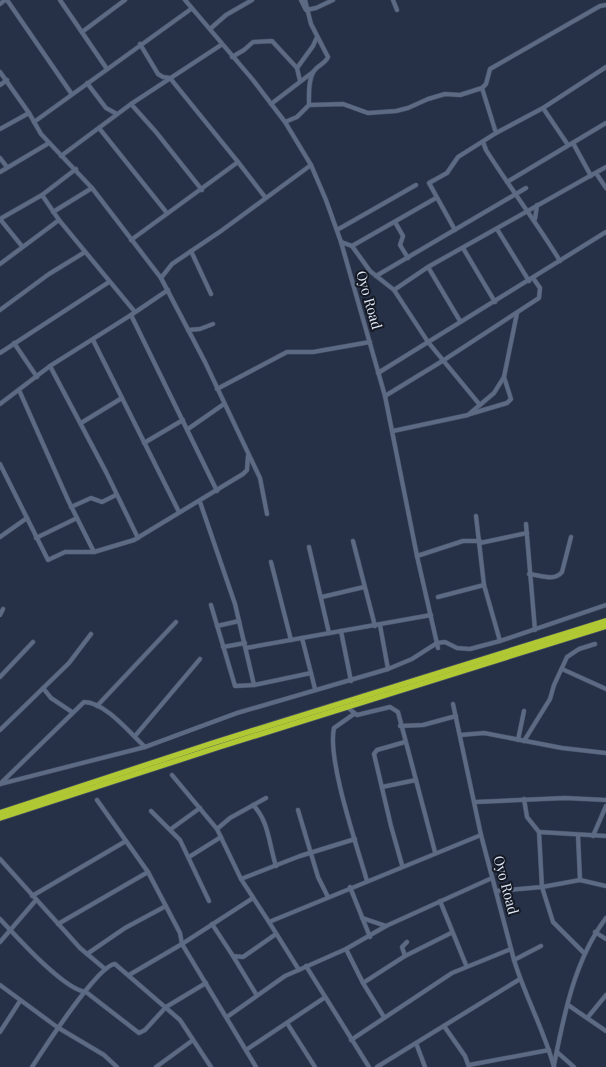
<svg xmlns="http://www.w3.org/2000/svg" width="606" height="1067" font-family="'Playfair Display',serif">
	<rect width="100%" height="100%" fill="#263148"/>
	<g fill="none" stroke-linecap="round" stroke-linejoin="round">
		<defs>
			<g id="minor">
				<path d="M7 0 71 93"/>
				<path d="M60 0 107 69"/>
				<path d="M185 0 253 80 285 122 311 165 326 200 341 242 385 396 417 556 438 648"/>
				<path d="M301 0 306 10 316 8 333 0"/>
				<path d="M305 0 311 24 328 57C325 64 318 65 314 71 308 80 309 95 309 105"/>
				<path d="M393 0 397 10"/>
				<path d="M0 4 5 0"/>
				<path d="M210 29 226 15 252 0"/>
				<path d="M82 32 125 0"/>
				<path d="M140 44 158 74 163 77 170 78 238 162"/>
				<path d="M232 57 244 50 253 42 272 41 297 68 300 81"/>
				<path d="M297 68 313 46 317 37"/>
				<path d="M0 72 29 113 41 134 92 188 161 278"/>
				<path d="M87 83 106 108 117 114"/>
				<path d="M0 85 7 80"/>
				<path d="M482 88 496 133"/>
				<path d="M131 104 156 132 202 190"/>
				<path d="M271 104 313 72"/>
				<path d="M543 108 568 145"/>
				<path d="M34 122 191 9"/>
				<path d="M285 122 297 117 309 105 343 104 368 113 396 111 408 108 428 99 445 94 460 95 482 88 486 84 490 69 600 6 606 5"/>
				<path d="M99 128 167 213"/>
				<path d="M0 129 29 113"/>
				<path d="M483 142 486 150C510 188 537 223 560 261"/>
				<path d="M573 143 591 176"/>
				<path d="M61 156 131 104 221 45"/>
				<path d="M0 158 7 167"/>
				<path d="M0 172 49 143"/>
				<path d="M596 173 606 188"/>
				<path d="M507 182 606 123"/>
				<path d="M42 195 59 220 135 312"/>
				<path d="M53 212 92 188"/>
				<path d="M0 219 42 195 76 169"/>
				<path d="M0 219 21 245"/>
				<path d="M535 219 537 205"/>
				<path d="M395 222 403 236 400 245 408 258"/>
				<path d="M497 229 529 281"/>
				<path d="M337 230 416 185"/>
				<path d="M455 230 429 183 447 173 458 157 496 133 543 108 606 67"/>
				<path d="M131 240 238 162 265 197"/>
				<path d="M341 242 352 246 370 271 394 290 428 342 480 405"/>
				<path d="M352 246 436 198"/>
				<path d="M463 248 495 302"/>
				<path d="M191 251 211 294"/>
				<path d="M0 264 59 220"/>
				<path d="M428 267 460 321"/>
				<path d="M376 276 526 188"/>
				<path d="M168 290 131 315 217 491"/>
				<path d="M394 290 428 267 606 167"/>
				<path d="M0 310 49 274 85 252"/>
				<path d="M188 330 200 329 213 324"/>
				<path d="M93 340 179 512"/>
				<path d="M14 343 37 377"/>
				<path d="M0 353 109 282"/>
				<path d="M50 366 106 472 138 538"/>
				<path d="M378 373 606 232"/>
				<path d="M217 389 287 352H313L370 342"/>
				<path d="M19 390 68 500 94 552"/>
				<path d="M385 396 444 360 539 298 540 288 533 278"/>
				<path d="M0 404 50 366 131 315"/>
				<path d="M470 414 507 403 511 399 504 377"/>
				<path d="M81 423 122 398"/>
				<path d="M188 429 224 404"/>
				<path d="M393 431 468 415 494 393 504 377 517 313"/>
				<path d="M144 443 183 420"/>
				<path d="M0 464 48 560 65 552H94L134 540 243 474 247 470 248 456"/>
				<path d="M200 502 235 604 254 685"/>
				<path d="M71 507 91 498 102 502 116 495"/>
				<path d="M267 514 260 478 205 362 161 278 172 264 221 231 311 165"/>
				<path d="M476 516 484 585 500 641"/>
				<path d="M526 524 535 630"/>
				<path d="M0 537 27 518"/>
				<path d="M36 538 77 518"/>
				<path d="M353 541 375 626"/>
				<path d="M480 543 527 533"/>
				<path d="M309 547 329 633"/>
				<path d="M417 556 463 541H480"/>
				<path d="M271 562 291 640"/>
				<path d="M529 574C540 575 554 582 562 572L571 537"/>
				<path d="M322 597 364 587"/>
				<path d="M438 597 484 585"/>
				<path d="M211 605 235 686 254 685 311 673 315 689"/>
				<path d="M0 615 3 609"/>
				<path d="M380 625 388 669"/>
				<path d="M217 626 239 621"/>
				<path d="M341 631 351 681"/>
				<path d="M302 638 311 673"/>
				<path d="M223 647 245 643"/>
				<path d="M246 648 431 615"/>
				<path d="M562 669 606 689"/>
				<path d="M0 677 33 642"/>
				<path d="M43 688 51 698 72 712"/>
				<path d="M453 704 481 835 514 960C525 996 544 1030 554 1067"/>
				<path d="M97 706 176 622"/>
				<path d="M347 707 357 715 390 707 398 712 435 852"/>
				<path d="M354 714 334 728C327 760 357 846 367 881"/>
				<path d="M400 726 423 725 456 716"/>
				<path d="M0 730 69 663 91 634"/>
				<path d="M460 735 484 733 562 748 606 753"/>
				<path d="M135 736 200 659"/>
				<path d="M518 740 524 711"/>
				<path d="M524 741 550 699 554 685 567 657 579 649 595 644"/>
				<path d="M172 775 217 829 241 879 269 922 481 835"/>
				<path d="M0 784 145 747 237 713 388 669 412 659 437 643 445 642 457 648 470 649 500 641 606 605"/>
				<path d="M0 784 84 702C105 702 130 733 145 747"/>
				<path d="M382 787 416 780"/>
				<path d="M524 799 527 817 539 832 542 887 553 922 584 953"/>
				<path d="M97 800 148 872 180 933 182 944 256 1067"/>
				<path d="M475 802 565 798 606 800"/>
				<path d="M253 805C269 821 269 845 276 866"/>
				<path d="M298 810 318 877 328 897"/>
				<path d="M151 811 180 840 209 901"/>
				<path d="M171 829 200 808"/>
				<path d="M217 829 230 818 266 798"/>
				<path d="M539 832 606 836"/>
				<path d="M578 835 580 880"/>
				<path d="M593 836 606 806"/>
				<path d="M189 857 221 837"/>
				<path d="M0 859 80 948 105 969"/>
				<path d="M402 865 391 826 374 754 377 750 405 742"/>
				<path d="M241 879 300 856 355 839"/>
				<path d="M350 887 370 937"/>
				<path d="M496 891 542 887 580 880 606 886"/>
				<path d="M32 896 126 841"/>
				<path d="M440 901 466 965"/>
				<path d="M362 918 386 926"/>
				<path d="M0 919C16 936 64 990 86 992L139 1033 145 1030 166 1007 206 983"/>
				<path d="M269 922 299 970"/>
				<path d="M58 924 148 872"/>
				<path d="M212 924 233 956 243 957 276 934"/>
				<path d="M595 932 606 939"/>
				<path d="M0 942 36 900"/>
				<path d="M346 949 363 983 384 1017"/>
				<path d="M87 954 125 928 166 906"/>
				<path d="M233 956 256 994"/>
				<path d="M405 956 402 947 407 942"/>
				<path d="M514 960 541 946"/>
				<path d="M306 966 369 1067"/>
				<path d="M129 975 182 944 253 898"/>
				<path d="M363 983 405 956 451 933"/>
				<path d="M0 985 57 1027 104 1055 117 1067"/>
				<path d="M568 1005 606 1031"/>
				<path d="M227 1017 285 976 346 949 386 926 492 878"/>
				<path d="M588 1017 606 995"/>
				<path d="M287 1023 315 1067"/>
				<path d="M444 1026 465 1056 469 1067"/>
				<path d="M0 1032 20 1001"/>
				<path d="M351 1040 452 973 511 949"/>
				<path d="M416 1043 425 1067"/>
				<path d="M246 1050 324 998"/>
				<path d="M557 1052 574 1067"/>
				<path d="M469 1065 549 1050"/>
				<path d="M554 1065C564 1014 575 959 606 918"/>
				<path d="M32 1067C43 1050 98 965 115 964L180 1020 211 1067"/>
				<path d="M156 1067 193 1040"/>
				<path d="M377 1067 520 979"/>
			</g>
			<g id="highway">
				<path d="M0 813 213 743 606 621"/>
				<path d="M0 818 219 747 606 626"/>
			</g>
		</defs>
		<use href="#minor" stroke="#454e62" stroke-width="5"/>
		<use href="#highway" stroke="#454e62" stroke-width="7"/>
		<use href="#minor" stroke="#5d6a84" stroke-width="4"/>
		<use href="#highway" stroke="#afc833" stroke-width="5.5"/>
	</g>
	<g text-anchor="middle" stroke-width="4" stroke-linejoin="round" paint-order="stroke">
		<g font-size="14" fill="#e0e8f7" stroke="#141924">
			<text transform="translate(369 300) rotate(74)" y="5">Oyo Road</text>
			<text transform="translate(506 885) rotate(75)" y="5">Oyo Road</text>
		</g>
	</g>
</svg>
